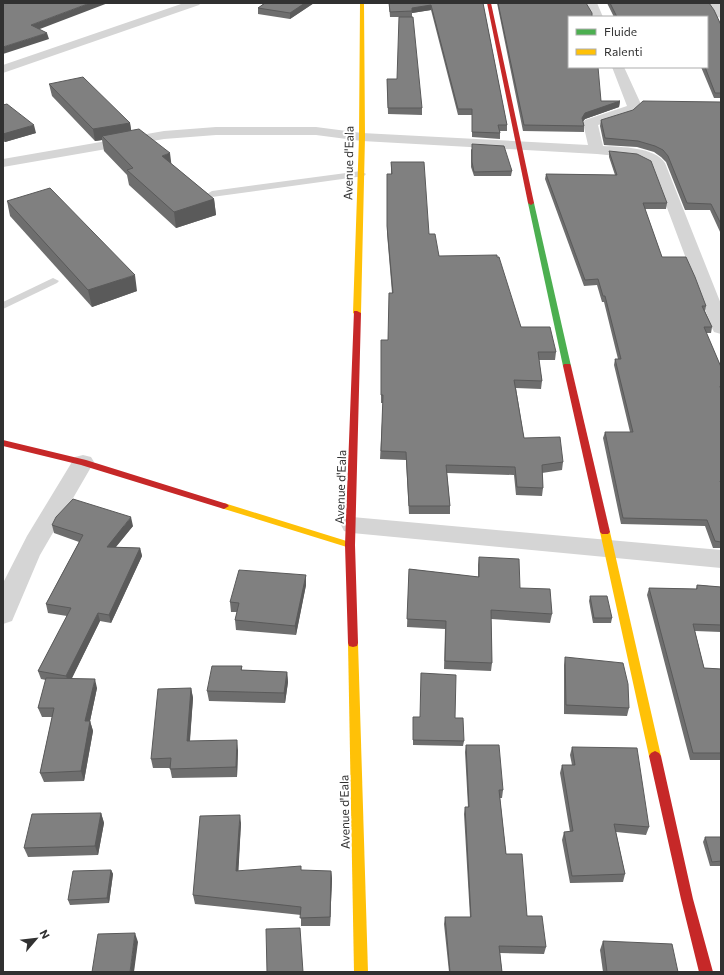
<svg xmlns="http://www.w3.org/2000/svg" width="724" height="975" font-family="Commissioner,sans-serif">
	<rect width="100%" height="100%" fill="#fff"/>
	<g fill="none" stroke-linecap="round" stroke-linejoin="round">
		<g fill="#d5d5d5" fill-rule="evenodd">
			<path d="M361 171 366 174 364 176 212 197 207 194 212 191Z"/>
			<path d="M53 278 59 281 57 283 3 309V302Z"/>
		</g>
		<g fill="#d5d5d5" fill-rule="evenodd">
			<path d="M184 3H201L199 5 3 73V65Z"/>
			<path d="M585 3H597L603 17H591Z"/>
			<path d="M707 3H719L721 6V18L717 17Z"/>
			<path d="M612 67H624L640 102 641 108 632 115 598 125 603 146C621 147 655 147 665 163L721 304V334L714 332 712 328 651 165 636 158 597 154 362 141 316 135H216L164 139 3 167V159L164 131 216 127H316L362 133 588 145 583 123 585 120 627 106Z"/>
			<path d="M83 455 91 457 94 462 40 555 12 621 3 624V583L27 536 75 457Z"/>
			<path d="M352 517 721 550V568L352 533 344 531 341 525 344 519Z"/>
		</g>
		<path fill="#4caf50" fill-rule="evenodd" d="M531 201 534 203 571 366 567 368 563 366 528 203Z"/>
		<g fill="#ffc107" fill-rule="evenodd">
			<path d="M360 3H364L365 137 361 313 357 315 353 313 359 137Z"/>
			<path d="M224 503 353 543 355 545 353 547 350 548 221 508 219 506 221 504Z"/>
			<path d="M605 529 608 530 610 532 661 756 659 759 655 761 651 759 649 756 600 532 602 530Z"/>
			<path d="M353 639 357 640 358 643 368 972H354L348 643 349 640Z"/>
		</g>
		<g fill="#c62828" fill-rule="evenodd">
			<path d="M487 3H491L534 203 531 205 528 203Z"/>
			<path d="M354 311H357L361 313 355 545 358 643 357 646 353 647 349 646 348 643 345 545Z"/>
			<path d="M564 364H570L571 366 610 532 608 534H602L600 532 563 366Z"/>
			<path d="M3 440 86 460 227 504 229 506 224 509 81 465 3 446Z"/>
			<path d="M655 751 659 753 661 756 693 899 713 972H699L681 899 649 756 651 753Z"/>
		</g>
	</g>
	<g fill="#6e6e6e">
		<path d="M265 3H314L290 19 258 14V8Z"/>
		<path d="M389 3H483L507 125V131H500V139L472 137V115H458L431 10 412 13V17H390Z"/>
		<path d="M497 3H586L569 17 601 101H620L619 107 585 119 583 121 584 126V132L523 131Z"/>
		<path d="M607 3H709L721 25V98H714L701 67H707V17H614Z"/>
		<path d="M387 79H397L422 108V115L388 114Z"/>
		<path d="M49 84 130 123 131 131 214 199 216 215 176 228 129 185 127 175 104 151 102 140 95 141 52 96Z"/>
		<path d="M721 102V234L710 210H685L666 162 661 157 654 152 637 147 604 145 600 126 601 120Z"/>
		<path d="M3 105 36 133 5 142 3 141Z"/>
		<path d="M471 149 512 171 511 176H474L471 167Z"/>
		<path d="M609 151 667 203 666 209H645L662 257 706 306 705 311 712 327 711 333H706L721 367V548H713L705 526 621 524 603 438 605 432H630L614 365 615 359H618L604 302H602L597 285 584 286 545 179 546 174 615 175 609 157Z"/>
		<path d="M391 162 429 234 439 256 497 257 521 327 556 352 555 360H539L542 381 541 389 516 388 524 438 563 462 562 470 542 473 543 488 542 496 516 495 514 475 447 473 450 506V514H409L406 460 380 459 383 403H381V340H388L392 293 387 233V174H391Z"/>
		<path d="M7 201 137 291 92 307 10 216Z"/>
		<path d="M52 525 133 526 116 547 140 548 142 556 111 623 100 621 72 678 97 688 90 721 93 731 84 781 44 782 40 773 52 717H42L38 708 46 680 41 679 38 671 67 616 48 613 46 604 79 542 54 533Z"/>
		<path d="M479 557 520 588 552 614 550 623 491 619 492 663 491 671 444 669 445 629 407 627 409 569 478 577V565Z"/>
		<path d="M306 575V585L296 635 236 630 235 620 237 612H231L230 602Z"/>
		<path d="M697 585 721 587V632L695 631 704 668 721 669V760H690L647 595 649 588 696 589Z"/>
		<path d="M590 596 612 618 611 623H593L589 601Z"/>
		<path d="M565 657 629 708 627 716 564 714V665Z"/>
		<path d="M242 666V670L287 672 288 682 285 703 209 701 207 691Z"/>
		<path d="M191 688 193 698 190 741 238 750 237 777 172 778 170 768H153L151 759Z"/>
		<path d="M413 717 455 718 464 741 463 746 413 745Z"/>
		<path d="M466 745 503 790 502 798H500L506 854 527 916 546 947 544 954 500 953 502 972H449L444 924 445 917H470L464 814 465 807H468L465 752Z"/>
		<path d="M572 747 649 827 646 835 616 832 625 874 623 882 570 883 562 840 564 832H570L560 773 562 765H572L570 755Z"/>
		<path d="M101 813 104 823 98 855 28 857 24 848Z"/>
		<path d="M241 823 238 871H331L332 879 330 926H301V915L195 904 193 895Z"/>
		<path d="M705 837H721V866H710L703 842Z"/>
		<path d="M111 870 113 874 109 903 70 905 68 900Z"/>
		<path d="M603 941 678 972H603L600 950Z"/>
	</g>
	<g fill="#5a5a5a">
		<path d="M90 3H108L32 32 31 25Z"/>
		<path d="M305 3H314L290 19V13Z"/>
		<path d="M431 5V10L412 13V8Z"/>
		<path d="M47 33 49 39 3 54V47Z"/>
		<path d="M620 101 619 107 585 119 582 123V118L585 113Z"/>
		<path d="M130 123 132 135 102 136V140L95 141 93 129Z"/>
		<path d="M34 125 36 133 5 142 3 134Z"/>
		<path d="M170 153 172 169 162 156Z"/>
		<path d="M214 199 216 215 176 228 174 212Z"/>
		<path d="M135 275 137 291 92 307 88 290Z"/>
		<path d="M131 517 133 526 109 555 107 547Z"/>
		<path d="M140 548 142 556 111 623 109 615Z"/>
		<path d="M306 575V585L296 635 295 626Z"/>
		<path d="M98 613 100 621 69 684 66 676Z"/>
		<path d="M287 672 288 682 285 703 284 693Z"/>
		<path d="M95 679 97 688 90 721 93 731 84 781 81 771 85 721Z"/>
		<path d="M191 688 193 698 189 750 187 741Z"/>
		<path d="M237 740 238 750 237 777 236 767Z"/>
		<path d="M101 813 104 823 98 855 95 846Z"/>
		<path d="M240 815 241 823 238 879 236 871Z"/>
		<path d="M111 870 113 874 109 903 107 898Z"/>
		<path d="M331 871 332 879 330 926V917Z"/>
		<path d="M135 933 138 942 134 972H130Z"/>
	</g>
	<g fill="#808080" stroke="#5a5a5a">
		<path d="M3 3H90L31 25 47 33 3 47Z"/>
		<path d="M265 3H305L290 13 258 8Z"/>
		<path d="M389 3H483L507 125H498L500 133 472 132V109H458L431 5 412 8V11L390 12Z"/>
		<path d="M498 3H586L592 13V17H569V67H598L601 101H620L585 113 582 118 584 126 524 125Z"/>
		<path d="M610 3H709L714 10 721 25V93H715L705 67H707V17H617Z"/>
		<path d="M399 17H413L422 108H388L387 79H397Z"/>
		<path d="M83 77 130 123 93 129 49 84Z"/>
		<path d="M643 101 721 102V224L711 204 687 203 668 156 663 150 655 146 638 141 605 138 601 120 633 110Z"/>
		<path d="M7 104 34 125 3 134V105Z"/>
		<path d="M139 129 170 153 162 156 214 199 174 212 127 170 133 168 102 136Z"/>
		<path d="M472 144 504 146 512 171 474 172 472 162Z"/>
		<path d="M609 151 637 154 651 161 667 203H643L662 257H686L695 277 706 306H702L712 327H704L721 367V386H720L721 391V481H720L721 484V542L715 541 707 520 623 518 605 432H633L615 359H621L605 296H603L598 279 585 280 546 174 617 175Z"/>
		<path d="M391 162H424L429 234H435L439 256 497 255V257H499L521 327H550L556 352H538L542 381 514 380 524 438 560 437 563 462 542 465 543 488 517 487 515 467 446 465 450 506H409L406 452 381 451 383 395H381V340H388L389 293H393L387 226V174H392Z"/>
		<path d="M50 188 135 275 88 290 7 201Z"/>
		<path d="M73 499 131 517 107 547 140 548 109 615 98 613 66 676 38 671 71 608 46 604 83 535 52 525 56 517Z"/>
		<path d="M479 557 519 559 520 588 550 589 552 614 491 610 492 663 445 661 446 621 407 619 409 569 479 577Z"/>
		<path d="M239 570 306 575 295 626 235 620 239 603 230 602Z"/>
		<path d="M697 585 721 587V625L693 624 704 668 721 669V753H693L649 588 697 589Z"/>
		<path d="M590 596H607L612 618H594Z"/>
		<path d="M565 657 623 663 628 684 629 708 566 705Z"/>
		<path d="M212 666H242L241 670 287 672 284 693 207 691Z"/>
		<path d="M421 673 456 675 455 718H463L464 741 413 740V717H420Z"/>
		<path d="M46 678 95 679 85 721H90L81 771 40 773 54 708H38Z"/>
		<path d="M191 688 187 741 237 740 236 767 170 769 171 758 151 759 158 689Z"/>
		<path d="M466 745H499L503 790H499L506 854H522L527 916H542L546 947 499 946 502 972H450L445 917H471L465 807H469Z"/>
		<path d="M572 747 637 748 649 827 614 824 625 874 572 876 564 832 573 831 562 765H575Z"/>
		<path d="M101 813 95 846 24 848 32 814Z"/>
		<path d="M240 815 236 871 301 866V870L331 871 330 917 300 918 301 907 193 895 200 816Z"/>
		<path d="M705 837H721V861L712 862Z"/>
		<path d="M111 870 107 898 68 900 73 871Z"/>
		<path d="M300 928 303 972H267L266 929Z"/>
		<path d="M135 933 130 972H92L98 934Z"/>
		<path d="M603 941 672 944 678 972H607Z"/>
	</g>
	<g text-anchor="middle" stroke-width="4" stroke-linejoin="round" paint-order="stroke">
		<g font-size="12" fill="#313131" stroke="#fff">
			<text transform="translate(349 163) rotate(-89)" y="4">Avenue d'Eala</text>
			<text transform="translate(341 487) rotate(-88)" y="4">Avenue d'Eala</text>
			<text transform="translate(345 812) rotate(-91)" y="4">Avenue d'Eala</text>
		</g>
	</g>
	<rect width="724" height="975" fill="none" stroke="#313131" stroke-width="8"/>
	<rect x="568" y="16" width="140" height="52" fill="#ffffff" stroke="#adadad"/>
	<rect x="576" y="29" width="20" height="6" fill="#4caf50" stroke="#adadad"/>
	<text x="604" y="36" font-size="12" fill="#313131">Fluide</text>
	<rect x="576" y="49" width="20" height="6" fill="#ffc107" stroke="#adadad"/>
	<text x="604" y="56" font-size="12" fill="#313131">Ralenti</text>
	<g transform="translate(36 939) rotate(62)" stroke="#ffffff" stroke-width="3" paint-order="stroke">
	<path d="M0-3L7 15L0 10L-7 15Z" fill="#313131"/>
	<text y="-6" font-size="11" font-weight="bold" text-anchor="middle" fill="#313131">N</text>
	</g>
</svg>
